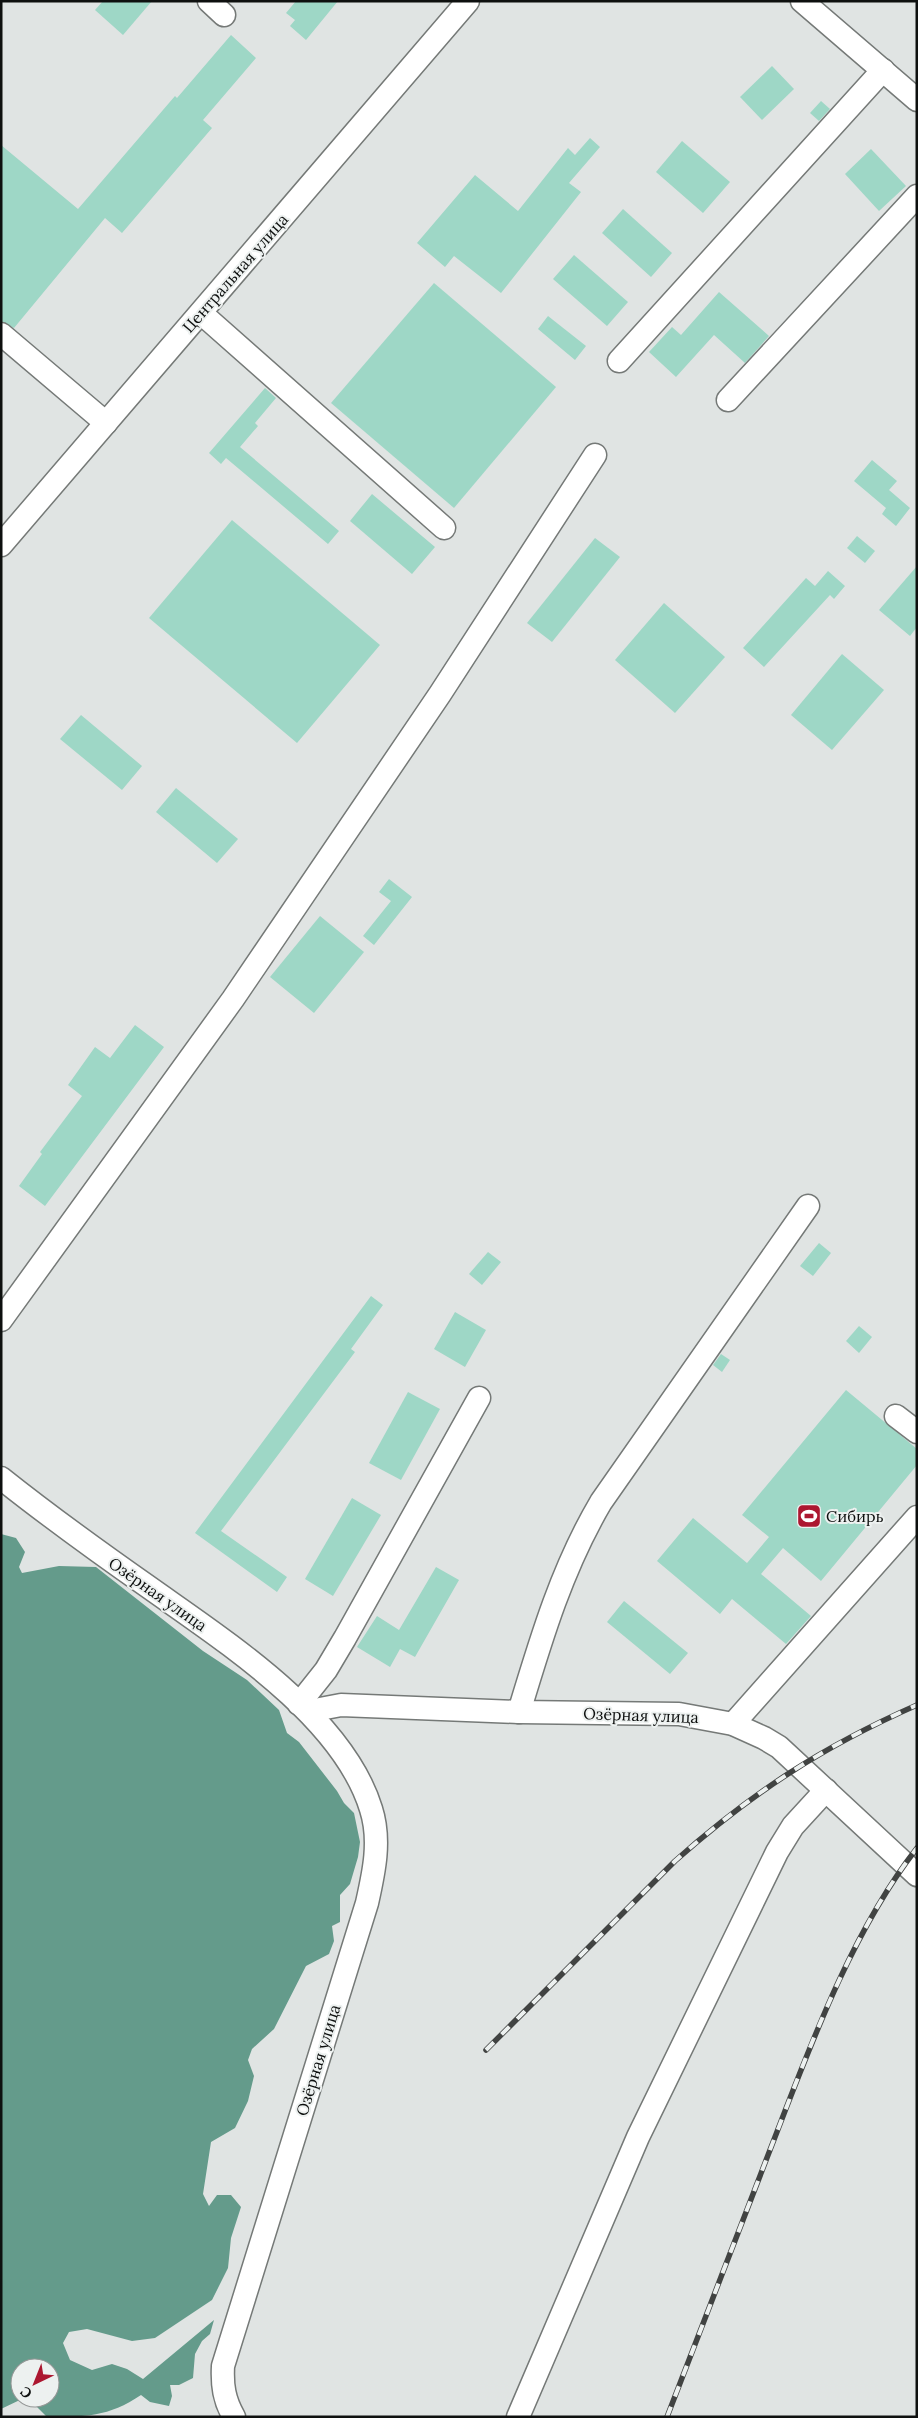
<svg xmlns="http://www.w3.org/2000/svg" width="918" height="2418" font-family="Lora,serif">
	<rect width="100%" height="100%" fill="#e0e4e3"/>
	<path fill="#649b8b" d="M1 1534 16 1538 25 1552 19 1567 22 1573 59 1566 96 1567 203 1651 247 1680 279 1710 287 1733 299 1742 337 1791 344 1803 354 1813 360 1842 358 1857 350 1884 340 1895V1922L332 1926 334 1941 329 1954 306 1966 274 2029 252 2049 248 2060 254 2076 248 2101 235 2128 211 2142 203 2194 209 2206 217 2195H231L241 2207 231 2238 228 2268 212 2300 155 2338 132 2341 87 2329 69 2332 63 2343 70 2360 92 2370 112 2364 127 2369 143 2379 214 2320 210 2334 202 2341 195 2354 193 2378 179 2385H170L172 2396 169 2406 150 2402 141 2395C109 2417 84 2417 47 2417L28 2398H50V2368H20V2398H24L1 2409Z"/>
	<g fill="#9ed7c6">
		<path d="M103 1H152L123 35 95 10Z"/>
		<path d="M296 1H338L306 40 290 26 295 20 286 13Z"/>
		<path d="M231 35 256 58 203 120 212 128 122 233 105 218 14 328 1 321V145L78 209 175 96 177 98Z"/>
		<path d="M772 66 794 89 762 120 740 97Z"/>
		<path d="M821 101 830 109 819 121 810 113Z"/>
		<path d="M590 138 600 147 569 183 581 192 501 293 454 256 445 267 417 243 475 175 518 211 568 148 575 155Z"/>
		<path d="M682 141 730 182 703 213 656 172Z"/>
		<path d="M871 149 906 186 879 211 845 174Z"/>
		<path d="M623 209 672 253 651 277 602 233Z"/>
		<path d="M574 255 628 302 607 326 553 279Z"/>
		<path d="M434 283 556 387 454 508 331 403Z"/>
		<path d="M719 292 769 336 745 363 714 335 676 377 649 352 672 327 681 335Z"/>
		<path d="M548 316 586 346 575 360 538 329Z"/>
		<path d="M265 388 276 398 255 423 258 426 240 447 339 531 328 544 226 458 221 464 209 453Z"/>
		<path d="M872 460 897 481 889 490 910 508 896 526 882 514 886 508 854 481Z"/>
		<path d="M372 494 435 547 412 574 350 521Z"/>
		<path d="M232 520 380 645 297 743 149 618Z"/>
		<path d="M857 536 875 551 865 563 847 548Z"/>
		<path d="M595 538 620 557 552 642 527 623Z"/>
		<path d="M917 566V627L910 636 879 610Z"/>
		<path d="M828 571 845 586 834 599 830 595 764 667 743 648 806 578 815 586Z"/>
		<path d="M664 603 725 657 675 713 615 660Z"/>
		<path d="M842 654 884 690 832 750 791 715Z"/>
		<path d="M81 715 142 766 122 790 60 739Z"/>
		<path d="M176 788 238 839 217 863 156 812Z"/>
		<path d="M389 879 412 897 374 945 363 936 391 901 379 892Z"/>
		<path d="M320 916 364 952 314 1013 270 977Z"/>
		<path d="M135 1025 164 1047 45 1206 19 1186 42 1154 40 1152 82 1096 68 1085 95 1047 110 1058Z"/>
		<path d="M819 1243 831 1253 813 1276 800 1266Z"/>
		<path d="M488 1252 501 1262 482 1285 469 1274Z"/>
		<path d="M371 1296 383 1305 351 1349 355 1352 221 1531 287 1577 277 1592 195 1533Z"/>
		<path d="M455 1312 486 1330 465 1367 434 1349Z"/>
		<path d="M859 1326 872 1337 859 1353 846 1341Z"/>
		<path d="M721 1354 730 1360 722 1372 713 1365Z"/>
		<path d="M846 1390 917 1449V1465L821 1581 783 1548 761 1574 811 1616 786 1644 732 1599 720 1614 657 1561 693 1518 747 1563 769 1537 742 1515Z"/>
		<path d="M408 1392 440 1409 401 1480 369 1463Z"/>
		<path d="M352 1498 381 1515 333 1596 305 1579Z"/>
		<path d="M436 1567 459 1580 415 1657 400 1649 390 1667 357 1647 377 1616 399 1630Z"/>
		<path d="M624 1601 688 1653 670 1674 607 1622Z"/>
	</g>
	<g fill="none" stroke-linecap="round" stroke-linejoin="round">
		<defs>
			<g id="minor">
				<path d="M209 1 224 15"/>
				<path d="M802 1 917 100"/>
				<path d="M201 313 444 528"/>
				<path d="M1 334 106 423"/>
				<path d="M619 361 883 70"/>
				<path d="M728 400 917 196"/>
				<path d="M1 545 468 1"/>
				<path d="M1 1320 233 999 440 694 595 455"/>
				<path d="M896 1416 917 1432"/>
				<path d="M1 1478C50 1517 100 1553 150 1588 226 1642 343 1717 371 1809 381 1840 374 1872 367 1903L223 2366C222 2385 224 2400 234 2417"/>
				<path d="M299 1704 326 1670 345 1638 479 1398"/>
				<path d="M519 1712C541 1639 562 1568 601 1502L808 1206"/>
				<path d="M311 1714 320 1709 341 1705 519 1712 679 1714 733 1724 764 1738 779 1747 917 1875"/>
				<path d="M733 1724 917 1517"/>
				<path d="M518 2417 638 2137 777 1852 793 1826 826 1790"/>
			</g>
		</defs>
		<use href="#minor" stroke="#757977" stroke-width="25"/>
		<use href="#minor" stroke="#fff" stroke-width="22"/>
		<defs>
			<g id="rail">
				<path d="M486 2050 675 1861C753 1792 822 1747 917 1705"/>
				<path d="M667 2417C703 2324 739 2230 775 2137 812 2041 853 1930 917 1848"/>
			</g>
		</defs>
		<use href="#rail" stroke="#414342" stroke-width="5.5"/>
		<use href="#rail" stroke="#edf1f0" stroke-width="4" stroke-dasharray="11" stroke-linecap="butt"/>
	</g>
	<defs>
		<symbol id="stadium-square" viewBox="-11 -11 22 22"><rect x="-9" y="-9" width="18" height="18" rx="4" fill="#ac1730" stroke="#edf1f0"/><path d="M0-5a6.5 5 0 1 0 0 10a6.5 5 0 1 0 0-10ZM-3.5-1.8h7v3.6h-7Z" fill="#fff"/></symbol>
	</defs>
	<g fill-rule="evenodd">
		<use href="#stadium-square" x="795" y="1502" width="28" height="28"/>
	</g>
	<g text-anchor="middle" stroke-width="4" stroke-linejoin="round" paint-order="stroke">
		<g font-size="16" fill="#0e100f" stroke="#edf1f0">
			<text transform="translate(235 273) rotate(-49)" y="6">Центральная улица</text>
			<text transform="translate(158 1594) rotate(35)" y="6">Озёрная улица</text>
			<text transform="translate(641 1715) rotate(2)" y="6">Озёрная улица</text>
			<text transform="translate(318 2060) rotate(-73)" y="6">Озёрная улица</text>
		</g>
		<g font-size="16" fill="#0e100f" stroke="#edf1f0" text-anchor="start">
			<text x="826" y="1522">Сибирь</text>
		</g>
	</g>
	<rect width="918" height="2418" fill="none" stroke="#0e100f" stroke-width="5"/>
	<g transform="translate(35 2383) rotate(223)"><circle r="24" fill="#edf1f0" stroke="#949796"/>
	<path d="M0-4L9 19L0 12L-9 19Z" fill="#ac1730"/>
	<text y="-8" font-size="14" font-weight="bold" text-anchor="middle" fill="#0e100f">С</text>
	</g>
</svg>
